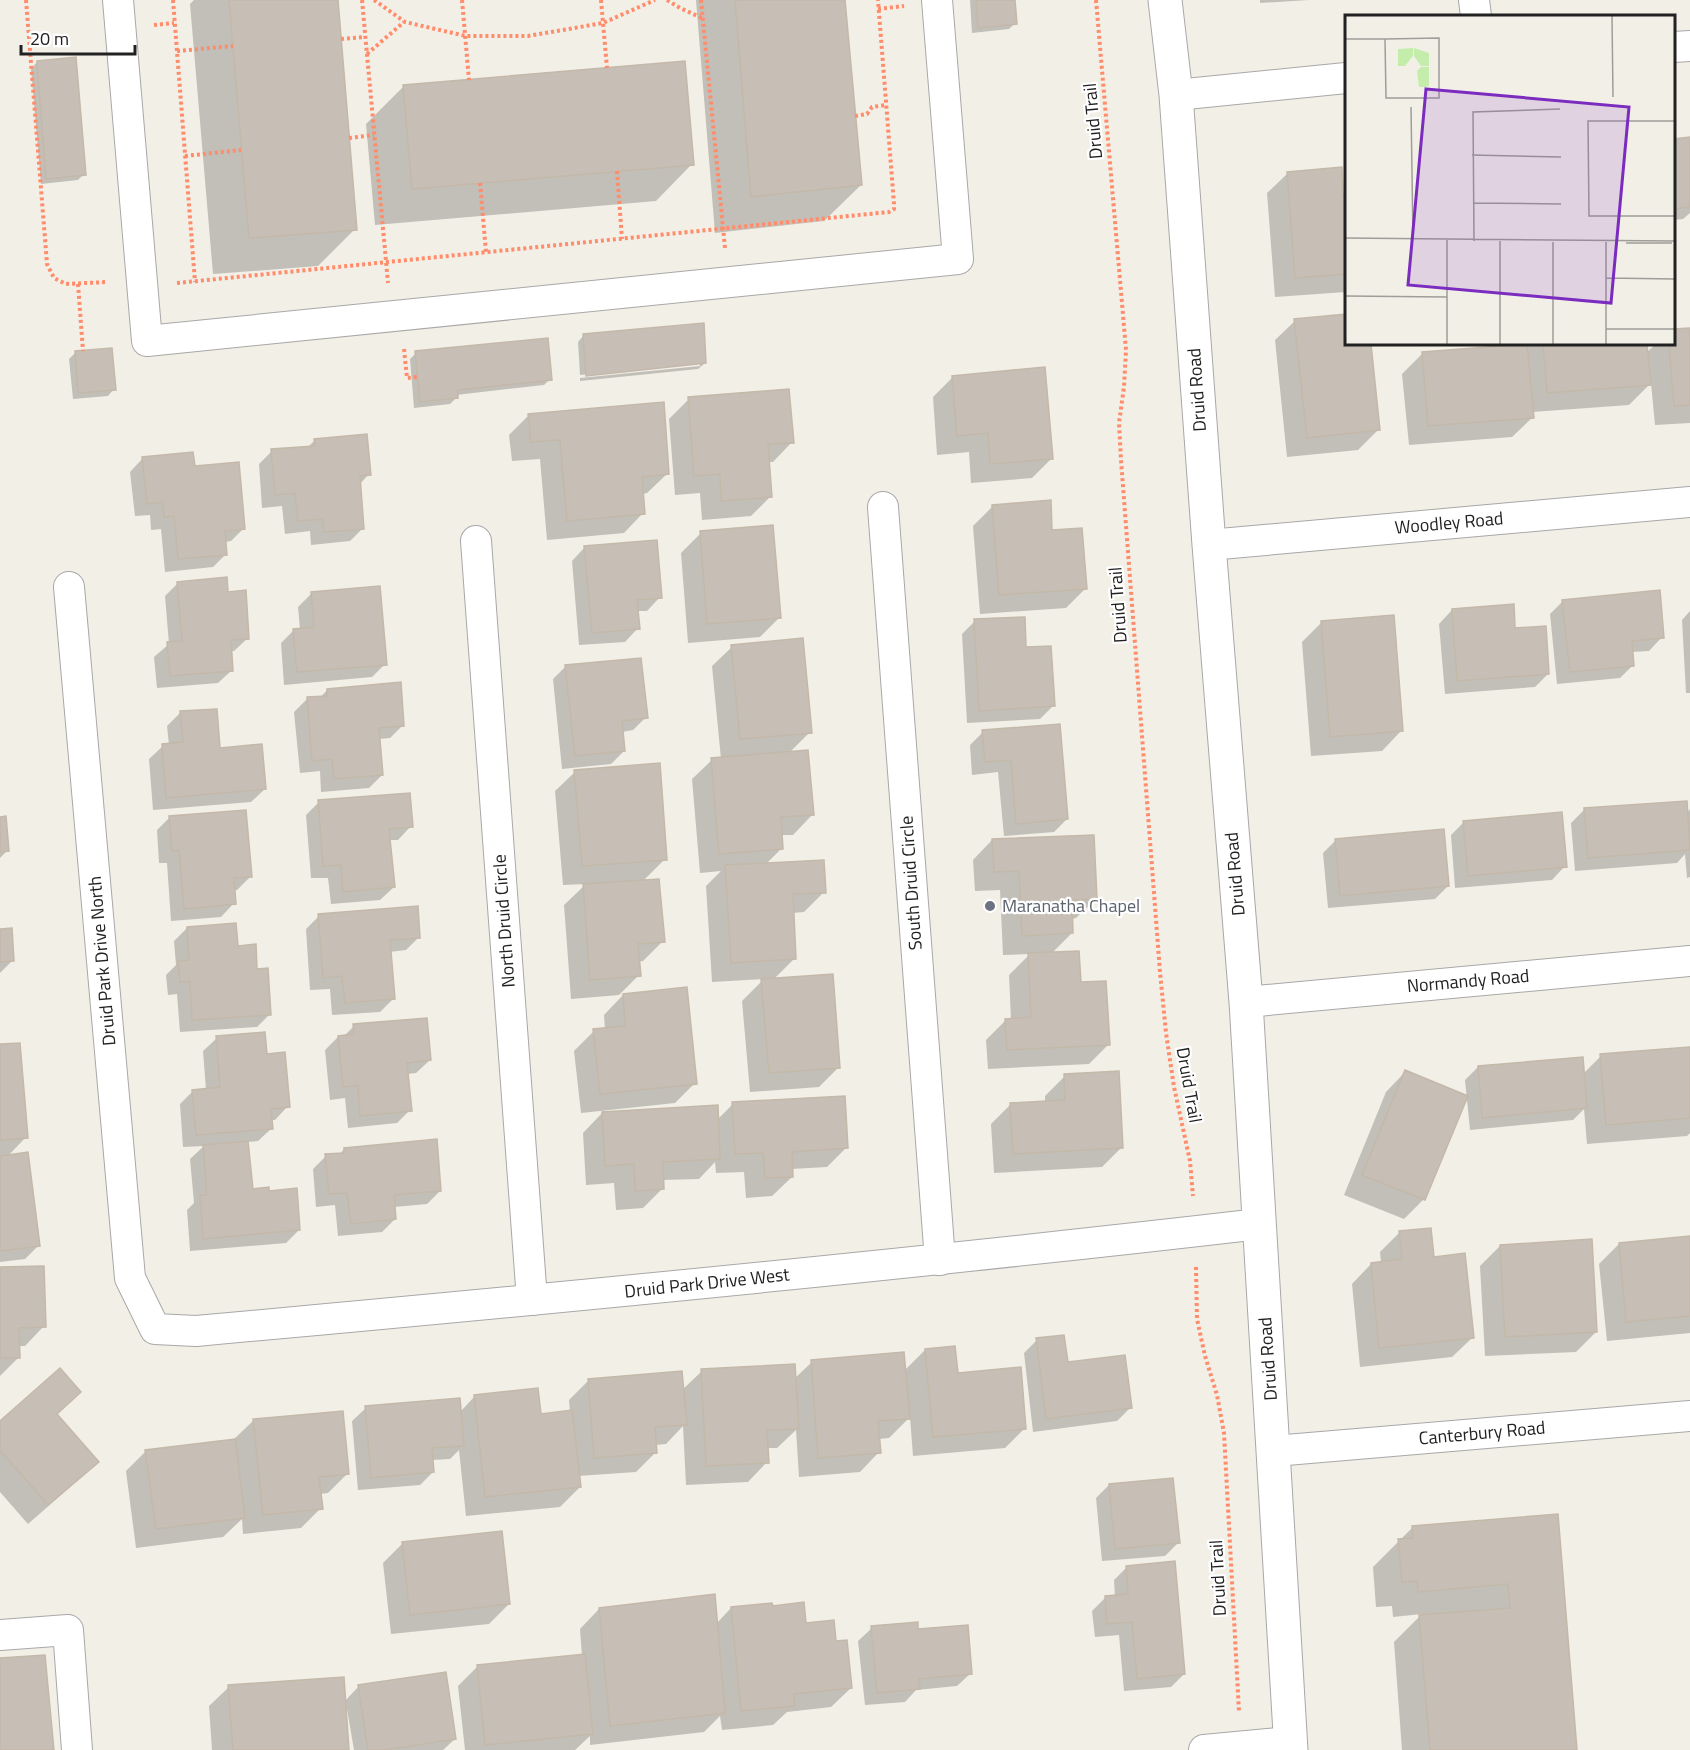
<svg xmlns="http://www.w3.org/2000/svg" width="1690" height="1750" font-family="'Titillium Web',sans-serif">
	<rect width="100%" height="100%" fill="#f2efe7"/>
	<g fill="#0003">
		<path d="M194 0H336L355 229 318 266 213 274 190 4Z"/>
		<path d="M696 0H843L861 185 824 221 715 233Z"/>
		<path d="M970 0H1014L1015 23 1009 29 972 33Z"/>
		<path d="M1260 0H1309L1260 3Z"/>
		<path d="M37 62 84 174 78 180 41 184 31 69Z"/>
		<path d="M403 87 692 164 656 201 375 225 366 124Z"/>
		<path d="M1690 139V213L1683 219 1674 220V140Z"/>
		<path d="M1287 174 1341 196H1346V292L1275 297 1267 193Z"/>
		<path d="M1346 315V344H1369L1378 430 1358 450 1287 457 1275 340 1295 321Z"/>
		<path d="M1690 329V423L1655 425 1651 383 1629 405 1532 412V418L1512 437 1409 445 1402 374 1422 354 1526 345 1528 344H1646V353L1656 344H1674V331Z"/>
		<path d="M584 335 705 363 698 369 580 381V378L700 366V362L580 375 578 342Z"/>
		<path d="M75 353 114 389 108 396 73 399 69 359Z"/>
		<path d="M416 353 550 379 544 385 456 395 457 397 450 404 414 408 410 359Z"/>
		<path d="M953 377 1052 458 1032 478 971 483 969 452 937 455 933 397Z"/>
		<path d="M689 399 792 442 773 462H768L771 496 751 516 702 520 700 493 675 495 669 419Z"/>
		<path d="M529 415 667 474 647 493 642 494 643 513 624 533 547 540 540 459 512 461 509 435Z"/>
		<path d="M315 440 369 474 359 485 363 528 350 541 311 545 310 531 285 534 282 506 262 508 259 464 272 451 307 448Z"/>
		<path d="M143 458 194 467 244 528 231 541 225 542 226 554 213 567 165 572 161 529 151 530 150 515 135 516 130 472Z"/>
		<path d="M993 506 1086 588 1066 608 980 614 973 526Z"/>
		<path d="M701 533 780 617 760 637 688 643 681 553Z"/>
		<path d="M585 547 660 597 647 611H637L638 628 625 642 579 645 572 561Z"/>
		<path d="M178 583 227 593 248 638 234 651H230L232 670 218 683 157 688 154 657 169 644 165 596Z"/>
		<path d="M311 594 385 664 372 677 284 685 281 643 294 630 300 629 298 607Z"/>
		<path d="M1563 601 1662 637 1649 651 1631 652 1633 665 1620 678 1557 684 1550 614Z"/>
		<path d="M1452 610 1514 630 1548 674 1535 687 1445 694 1439 624Z"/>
		<path d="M1690 611V693H1686L1682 620Z"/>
		<path d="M975 621 1025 649 1053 706 1040 719 967 723 962 634Z"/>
		<path d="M1322 622 1401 731 1382 751 1311 756 1302 642Z"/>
		<path d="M732 647 810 732 789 753 812 815 793 835H781L782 848 766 864 824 892 804 912 792 913 795 958 773 980 839 1067 819 1087 750 1092 742 1001 764 979 712 982 706 886 721 871 700 873 692 779 712 760 721 759 712 666Z"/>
		<path d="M566 666 646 717 633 730 622 732 624 751 611 764 562 769 553 679Z"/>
		<path d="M327 690 403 725 390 738 379 739 382 775 369 788 321 792 320 771 300 773 294 712 307 699 320 698Z"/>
		<path d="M180 713 218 749 265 789 251 802 153 810 149 759 163 746 169 745 167 726Z"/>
		<path d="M1059 725 1067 819 1054 832 1004 836 998 772 972 775 970 745 983 732Z"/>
		<path d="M575 772 665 859 643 881 663 941 643 961 638 962 639 975 619 995 571 999 564 905 586 884 563 885 555 791Z"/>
		<path d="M319 802 411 826 398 840H389L394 887 380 900 331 904 328 878H311L306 815Z"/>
		<path d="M1690 809V877L1687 878 1685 854 1677 863 1575 871 1571 823 1584 810 1687 813Z"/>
		<path d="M170 817 250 877 237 890H233L234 903 221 917 171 921 167 863H159L157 830Z"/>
		<path d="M0 818 8 850 0 858Z"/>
		<path d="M1464 822 1565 866 1552 880 1455 888 1451 835Z"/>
		<path d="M992 840 1096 899 1076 918 1071 919 1072 933 1051 954 1079 984 1109 1044 1089 1064 988 1069 986 1040 1006 1020H1011L1009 975 1030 954 1003 955 1000 890 975 891 973 860Z"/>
		<path d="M1336 840 1448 886 1435 899 1328 908 1323 853Z"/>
		<path d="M319 916 419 937 406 950 389 952 393 999 380 1012 332 1015 330 989 310 990 306 929Z"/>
		<path d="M187 928 236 947 256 971 270 1014 257 1027 180 1032 177 994 168 995 166 975 176 965 174 941Z"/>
		<path d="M0 931 13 960 0 973Z"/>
		<path d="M623 995 695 1083 675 1103 581 1113 574 1051 594 1031 605 1030 604 1015Z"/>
		<path d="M354 1026 430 1060 416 1073 407 1074 410 1110 397 1123 348 1128 345 1098 330 1100 325 1050 338 1037H343Z"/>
		<path d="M217 1038 265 1056 288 1106 275 1120H271L272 1128 258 1141 247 1142 251 1190 299 1230 286 1243 190 1251 187 1210 194 1203 190 1159 204 1146 183 1147 180 1104 193 1091 206 1090 203 1051Z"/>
		<path d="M0 1046 26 1137 7 1157 38 1246 25 1259 0 1262Z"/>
		<path d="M1690 1048V1133L1687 1136 1587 1144 1584 1109 1573 1120 1470 1130 1465 1080 1478 1067 1583 1074 1601 1056Z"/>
		<path d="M1405 1072 1424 1199 1404 1219 1344 1195 1386 1092Z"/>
		<path d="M1065 1076 1121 1148 1102 1167 994 1173 991 1124 1011 1104 1045 1103V1096Z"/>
		<path d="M733 1104 846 1148 827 1167 791 1169 792 1177 772 1196 746 1198 744 1172 716 1173 715 1162 699 1179 662 1180 663 1188 643 1208 616 1210 614 1183 586 1185 583 1133 604 1111V1113L717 1120Z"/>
		<path d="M344 1149 440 1191 427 1204 394 1207 395 1219 382 1232 338 1236 335 1205 316 1207 313 1169 326 1156 339 1155Z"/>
		<path d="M1400 1232 1472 1338 1452 1357 1360 1367 1352 1284 1371 1264 1381 1263 1380 1252Z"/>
		<path d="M1690 1237V1333L1607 1341 1599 1264 1619 1244Z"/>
		<path d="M1500 1246 1596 1332 1576 1352 1485 1356 1480 1266Z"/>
		<path d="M0 1269 44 1326 25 1346H18L19 1357 0 1376Z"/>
		<path d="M1037 1340 1067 1364 1130 1408 1117 1421 1033 1432 1024 1353Z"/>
		<path d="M925 1350 1025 1428 1005 1448 913 1456 910 1417 889 1438 878 1439 879 1452 860 1472 799 1477 796 1430 777 1448H766L767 1462 748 1482 686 1485 683 1426 666 1444 655 1445 656 1452 636 1472 578 1476 580 1487 560 1507 466 1516 459 1450 450 1459 432 1460 433 1472 420 1485 358 1490 352 1421 366 1408 460 1412 475 1396 540 1415 570 1412 569 1400 589 1380 682 1390 702 1371 794 1379 812 1362 904 1371Z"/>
		<path d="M56 1415 97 1462 77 1481 28 1524 0 1492V1423Z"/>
		<path d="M254 1420 348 1473 328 1493 320 1494 321 1508 301 1528 243 1534 242 1519 223 1537 136 1548 126 1471 146 1451 233 1440Z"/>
		<path d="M1109 1485 1178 1543 1165 1556 1102 1561 1096 1498Z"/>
		<path d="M1556 1516 1576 1750H1402L1394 1642 1422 1614 1393 1617 1392 1606 1376 1607 1373 1567 1413 1527Z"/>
		<path d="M403 1543 509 1604 489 1624 391 1634 383 1563Z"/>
		<path d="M1127 1567 1184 1674 1171 1687 1124 1691 1119 1635 1095 1637 1092 1611 1105 1598 1115 1597 1114 1580Z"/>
		<path d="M772 1607 834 1643 851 1688 831 1707 787 1712 773 1725 722 1730 720 1716 704 1732 590 1745V1736L575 1750H465L458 1686 478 1666 582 1656 580 1629 599 1609 716 1624 731 1608Z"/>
		<path d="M872 1628 971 1673 957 1686 916 1690 905 1702 865 1705 858 1641Z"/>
		<path d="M359 1686 455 1739 443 1750H354L347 1709H345L348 1750H212L209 1706 229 1687 345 1701Z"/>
	</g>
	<g fill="#c7bfb6" stroke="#c4b8a9" stroke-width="1.5">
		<path d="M229 0H338L357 230 249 238Z"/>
		<path d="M735 0H845L862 185 751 197Z"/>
		<path d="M976 0H1015L1017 24 978 28Z"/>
		<path d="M76 57 86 175 46 179 37 61Z"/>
		<path d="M685 61 694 165 412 189 403 85Z"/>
		<path d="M1690 137V207L1674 209V139Z"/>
		<path d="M1342 167 1343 195 1346 194V274L1295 278 1287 172Z"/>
		<path d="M1346 314V344H1371L1380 430 1307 438 1294 319Z"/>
		<path d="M704 323 706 363 586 376 583 334Z"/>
		<path d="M1690 328V405L1674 406 1669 344H1674V329Z"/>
		<path d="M548 338 552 380 458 390V398L420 402 415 351Z"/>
		<path d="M1527 344 1534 418 1428 426 1422 352Z"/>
		<path d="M1543 344H1647L1651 385 1547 393Z"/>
		<path d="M112 348 116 390 78 393 75 351Z"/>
		<path d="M1045 367 1053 459 990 464 988 433 957 436 952 376Z"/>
		<path d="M789 389 794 443 768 444 772 497 721 501 720 474 694 476 688 397Z"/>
		<path d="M664 402 669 474 642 477 645 514 567 521 560 440 531 442 528 414Z"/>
		<path d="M367 434 371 475 360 476 364 529 324 532 323 519 298 521 295 493 275 495 271 449 315 446 314 439Z"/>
		<path d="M193 452 195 466 239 462 245 529 225 531 227 555 178 559 174 516 164 517 163 502 147 504 142 457Z"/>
		<path d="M1051 500 1052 530 1082 528 1087 589 999 595 992 505Z"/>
		<path d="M773 525 781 618 707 624 700 531Z"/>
		<path d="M657 540 662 598 637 600 640 629 592 633 584 546Z"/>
		<path d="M227 577 228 592 246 590 249 639 231 640 233 671 170 676 167 642 182 641 177 582Z"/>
		<path d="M380 586 387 665 297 672 293 629 314 627 311 592Z"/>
		<path d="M1660 590 1664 638 1632 641 1634 666 1570 672 1562 600Z"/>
		<path d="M1514 604 1515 628 1546 626 1549 674 1457 681 1452 609Z"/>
		<path d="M1394 615 1403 731 1330 737 1321 621Z"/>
		<path d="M1025 617 1026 647 1051 646 1055 706 979 711 974 619Z"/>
		<path d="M803 638 812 733 740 739 731 645Z"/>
		<path d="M641 658 648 718 622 721 625 751 575 756 565 665Z"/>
		<path d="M401 682 404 726 379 728 383 775 334 779 332 759 312 761 307 697 327 696V689Z"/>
		<path d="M217 709 220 748 262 744 266 789 166 798 162 744 183 742 180 711Z"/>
		<path d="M1060 724 1068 819 1016 824 1011 760 985 762 982 730Z"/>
		<path d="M808 750 814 815 781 817 783 849 719 854 711 758Z"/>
		<path d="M660 763 667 860 582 866 574 770Z"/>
		<path d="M410 793 413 827 389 829 395 887 343 892 341 865 323 866 318 800Z"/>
		<path d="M1687 801 1690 850 1588 858 1584 808Z"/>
		<path d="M246 810 252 877 234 878 236 904 184 909 179 850 172 851 169 816Z"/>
		<path d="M1562 812 1567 867 1468 876 1463 821Z"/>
		<path d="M6 816 9 851 0 852V817Z"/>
		<path d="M1444 829 1449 886 1340 896 1335 839Z"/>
		<path d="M1094 835 1097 899 1072 900 1073 933 1022 936 1019 871 994 872 992 839Z"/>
		<path d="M824 860 826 893 793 894 796 959 731 963 725 865Z"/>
		<path d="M659 879 665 942 638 944 641 976 590 980 583 884Z"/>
		<path d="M418 906 420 938 390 940 395 999 345 1003 342 976 323 978 318 914Z"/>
		<path d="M236 923 238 946 256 944 257 969 268 968 271 1015 192 1020 190 981 180 982 178 961 189 960 187 927Z"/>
		<path d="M12 928 14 961 0 962V929Z"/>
		<path d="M1079 951 1081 982 1106 981 1110 1045 1007 1050 1005 1019 1031 1017 1028 953Z"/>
		<path d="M833 974 840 1068 769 1073 761 979Z"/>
		<path d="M687 987 697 1084 600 1094 593 1029 625 1026 623 994Z"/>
		<path d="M427 1018 431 1060 407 1063 412 1111 360 1116 358 1085 343 1087 338 1036 354 1034 353 1024Z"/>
		<path d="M265 1032 267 1054 285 1052 290 1107 271 1109 273 1129 196 1135 192 1090 220 1087 216 1036Z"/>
		<path d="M20 1043 28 1138 0 1140V1044Z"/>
		<path d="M1690 1047V1118L1606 1125 1600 1054Z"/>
		<path d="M1583 1057 1587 1108 1482 1118 1478 1066Z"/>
		<path d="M1405 1070 1468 1096 1425 1200 1362 1175Z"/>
		<path d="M1119 1071 1123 1148 1013 1154 1010 1103 1065 1100 1064 1074Z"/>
		<path d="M845 1096 848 1148 792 1152 793 1177 765 1178 763 1153 735 1154 732 1102Z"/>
		<path d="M718 1105 720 1159 663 1162 664 1189 635 1191 634 1164 605 1166 602 1112Z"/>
		<path d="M437 1139 441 1191 394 1195 396 1219 351 1224 347 1193 329 1194 325 1154 344 1153V1148Z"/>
		<path d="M248 1141 253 1189 269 1187V1191L297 1188 300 1230 203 1239 200 1195H207L203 1145Z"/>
		<path d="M28 1152 40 1246 0 1251V1156Z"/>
		<path d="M1431 1228 1434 1257 1465 1253 1474 1338 1379 1348 1371 1263 1402 1259 1399 1231Z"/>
		<path d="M1690 1236V1316L1626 1322 1619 1243Z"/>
		<path d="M1592 1239 1597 1332 1505 1337 1500 1245Z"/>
		<path d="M44 1266 46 1327 19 1328 20 1358H0V1267Z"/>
		<path d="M1064 1335 1068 1362 1125 1355 1132 1408 1046 1419 1036 1338Z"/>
		<path d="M955 1346 958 1373 1021 1367 1026 1429 933 1437 925 1349Z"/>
		<path d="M904 1352 910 1419 878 1421 881 1453 818 1458 811 1360Z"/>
		<path d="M795 1364 799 1429 767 1430 769 1463 706 1466 701 1369Z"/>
		<path d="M60 1368 81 1392 57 1414 99 1462 48 1505 0 1450V1421Z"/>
		<path d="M682 1371 687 1425 655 1427 657 1453 594 1458 588 1379Z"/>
		<path d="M538 1388 541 1414 572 1410 581 1487 485 1497 474 1395Z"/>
		<path d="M460 1398 464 1446 432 1448 434 1472 371 1478 365 1406Z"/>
		<path d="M343 1411 349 1474 319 1477 323 1509 263 1515 253 1419Z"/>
		<path d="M235 1439 245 1518 156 1529 145 1450Z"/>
		<path d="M1173 1478 1180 1543 1115 1549 1109 1484Z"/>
		<path d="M1558 1514 1577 1750H1430L1419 1615 1510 1608 1508 1584 1418 1592 1417 1581 1402 1582 1398 1539 1413 1538 1412 1526Z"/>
		<path d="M502 1531 510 1604 410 1615 402 1542Z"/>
		<path d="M1175 1561 1185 1674 1137 1679 1132 1622 1107 1624 1105 1596 1128 1594 1126 1566Z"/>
		<path d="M715 1594 725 1713 610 1726 599 1608Z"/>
		<path d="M804 1602 806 1623 834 1620 836 1641 847 1640 852 1688 794 1694 795 1706 741 1711 731 1607 772 1603 773 1606Z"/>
		<path d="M918 1622V1629L968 1625 972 1674 919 1679 920 1689 877 1693 871 1626Z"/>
		<path d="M585 1654 593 1734 485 1745 477 1665Z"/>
		<path d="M45 1655 54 1750H0V1658Z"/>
		<path d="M446 1672 456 1739 384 1750H368L358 1685Z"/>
		<path d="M344 1677 349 1750H233L228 1685Z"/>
	</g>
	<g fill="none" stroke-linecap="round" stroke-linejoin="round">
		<defs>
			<g id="minor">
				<path d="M118 0 147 341 958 259 937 0"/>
				<path d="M1474 0 1476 16"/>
				<path d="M1674 47 1690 46"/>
				<path d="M1176 95 1346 78"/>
				<path d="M883 507 940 1260"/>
				<path d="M476 541 532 1300"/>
				<path d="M1209 545 1690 502"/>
				<path d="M69 587 130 1278 155 1329 196 1331C550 1299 905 1265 1259 1224"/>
				<path d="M1246 1002 1690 961"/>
				<path d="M1274 1451 1690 1416"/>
				<path d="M0 1635 68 1630 77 1750"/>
				<path d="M1204 1750 1290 1742"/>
			</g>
			<path id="tertiary" d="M1165 0 1176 95 1209 545 1246 1002 1291 1750"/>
		</defs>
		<use href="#minor" stroke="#a8a8a8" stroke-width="32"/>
		<use href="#tertiary" stroke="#a8a8a8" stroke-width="35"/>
		<g stroke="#ff8c6b" stroke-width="4" stroke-dasharray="3 3" stroke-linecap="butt">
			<path d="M26 0 47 264 54 278 66 284 107 282"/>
			<path d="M173 0 195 282"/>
			<path d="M362 0 388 283"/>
			<path d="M374 0 405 22 466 36H528L603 23 655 0"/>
			<path d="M462 0 469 80"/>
			<path d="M601 0 607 68"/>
			<path d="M667 0 680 8 702 18"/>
			<path d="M701 0 725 248"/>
			<path d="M1096 0 1126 350 1124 387 1119 423 1121 460 1160 972 1166 1033 1174 1087 1190 1161 1193 1196"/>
			<path d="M878 9 904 6"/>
			<path d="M154 25 174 23"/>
			<path d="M341 39 365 37"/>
			<path d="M177 51 233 46"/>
			<path d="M367 54 404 22"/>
			<path d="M855 116 867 114 872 107 886 105"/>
			<path d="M349 138 374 135"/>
			<path d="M185 156 241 150"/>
			<path d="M617 171 622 239"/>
			<path d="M480 183 486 252"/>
			<path d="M177 283 889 212 894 209V204L878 0"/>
			<path d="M78 284 83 351"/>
			<path d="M404 349 407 378 417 377"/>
			<path d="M1196 1267 1197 1319 1205 1356 1217 1395 1224 1433 1239 1712"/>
		</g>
		<use href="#minor" stroke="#fff" stroke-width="30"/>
		<use href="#tertiary" stroke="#fff" stroke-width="33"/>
	</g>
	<circle fill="#6b7280" stroke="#fff" stroke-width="2" cx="990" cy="906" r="6"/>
	<g text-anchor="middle" stroke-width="4.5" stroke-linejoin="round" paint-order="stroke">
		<g font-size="18" fill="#212121" stroke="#fff">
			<text transform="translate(1093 121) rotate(-95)" y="6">Druid Trail</text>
			<text transform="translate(1197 390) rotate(-94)" y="6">Druid Road</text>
			<text transform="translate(1449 523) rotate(-5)" y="6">Woodley Road</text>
			<text transform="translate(1118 605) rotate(-94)" y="6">Druid Trail</text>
			<text transform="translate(1235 874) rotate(-95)" y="6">Druid Road</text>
			<text transform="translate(911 883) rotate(-94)" y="6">South Druid Circle</text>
			<text transform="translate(504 921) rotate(-94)" y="6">North Druid Circle</text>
			<text transform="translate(102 961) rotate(-95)" y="6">Druid Park Drive North</text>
			<text transform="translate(1468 981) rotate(-5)" y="6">Normandy Road</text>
			<text transform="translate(1189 1085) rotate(80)" y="6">Druid Trail</text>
			<text transform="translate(707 1283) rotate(-6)" y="6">Druid Park Drive West</text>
			<text transform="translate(1268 1359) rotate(-94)" y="6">Druid Road</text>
			<text transform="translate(1482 1433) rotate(-5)" y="6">Canterbury Road</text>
			<text transform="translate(1218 1578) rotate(-93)" y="6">Druid Trail</text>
		</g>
		<g font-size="18" fill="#5b616d" stroke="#fff" text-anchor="start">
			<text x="1002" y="912">Maranatha Chapel</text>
		</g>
	</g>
	<g transform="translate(1345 15)">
		<rect width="330" height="330" fill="#f2efe7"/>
		<path d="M68 33V41L60 51H53V34ZM69 33 84 38V51H76L69 41ZM76 52H84V71L80 72H74L72 56Z" fill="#c4edac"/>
		<path fill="none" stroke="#9e9d98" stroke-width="1.5" d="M267 1 268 82M0 24H40L94 23V83H41L40 24M66 92 68 224M330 106H243L244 201H330M127 140 216 142M330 142V165M128 188 216 189M0 223 330 226M129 226 128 97 215 94M155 226V329M208 227V329M261 227V329M281 228H327M261 263 330 264M0 281 102 282M261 314H330M102 329V225"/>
		<path fill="#7b2cbf" fill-opacity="0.15" stroke="#7b2cbf" stroke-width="3" d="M81 74 284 92 266 288 63 270Z"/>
		<rect width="330" height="330" fill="none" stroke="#212121" stroke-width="3"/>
	</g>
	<path d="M21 45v9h114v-9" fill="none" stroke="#212121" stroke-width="3"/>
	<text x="30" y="45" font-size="18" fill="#212121" stroke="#ffffff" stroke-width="4.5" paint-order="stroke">20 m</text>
</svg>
